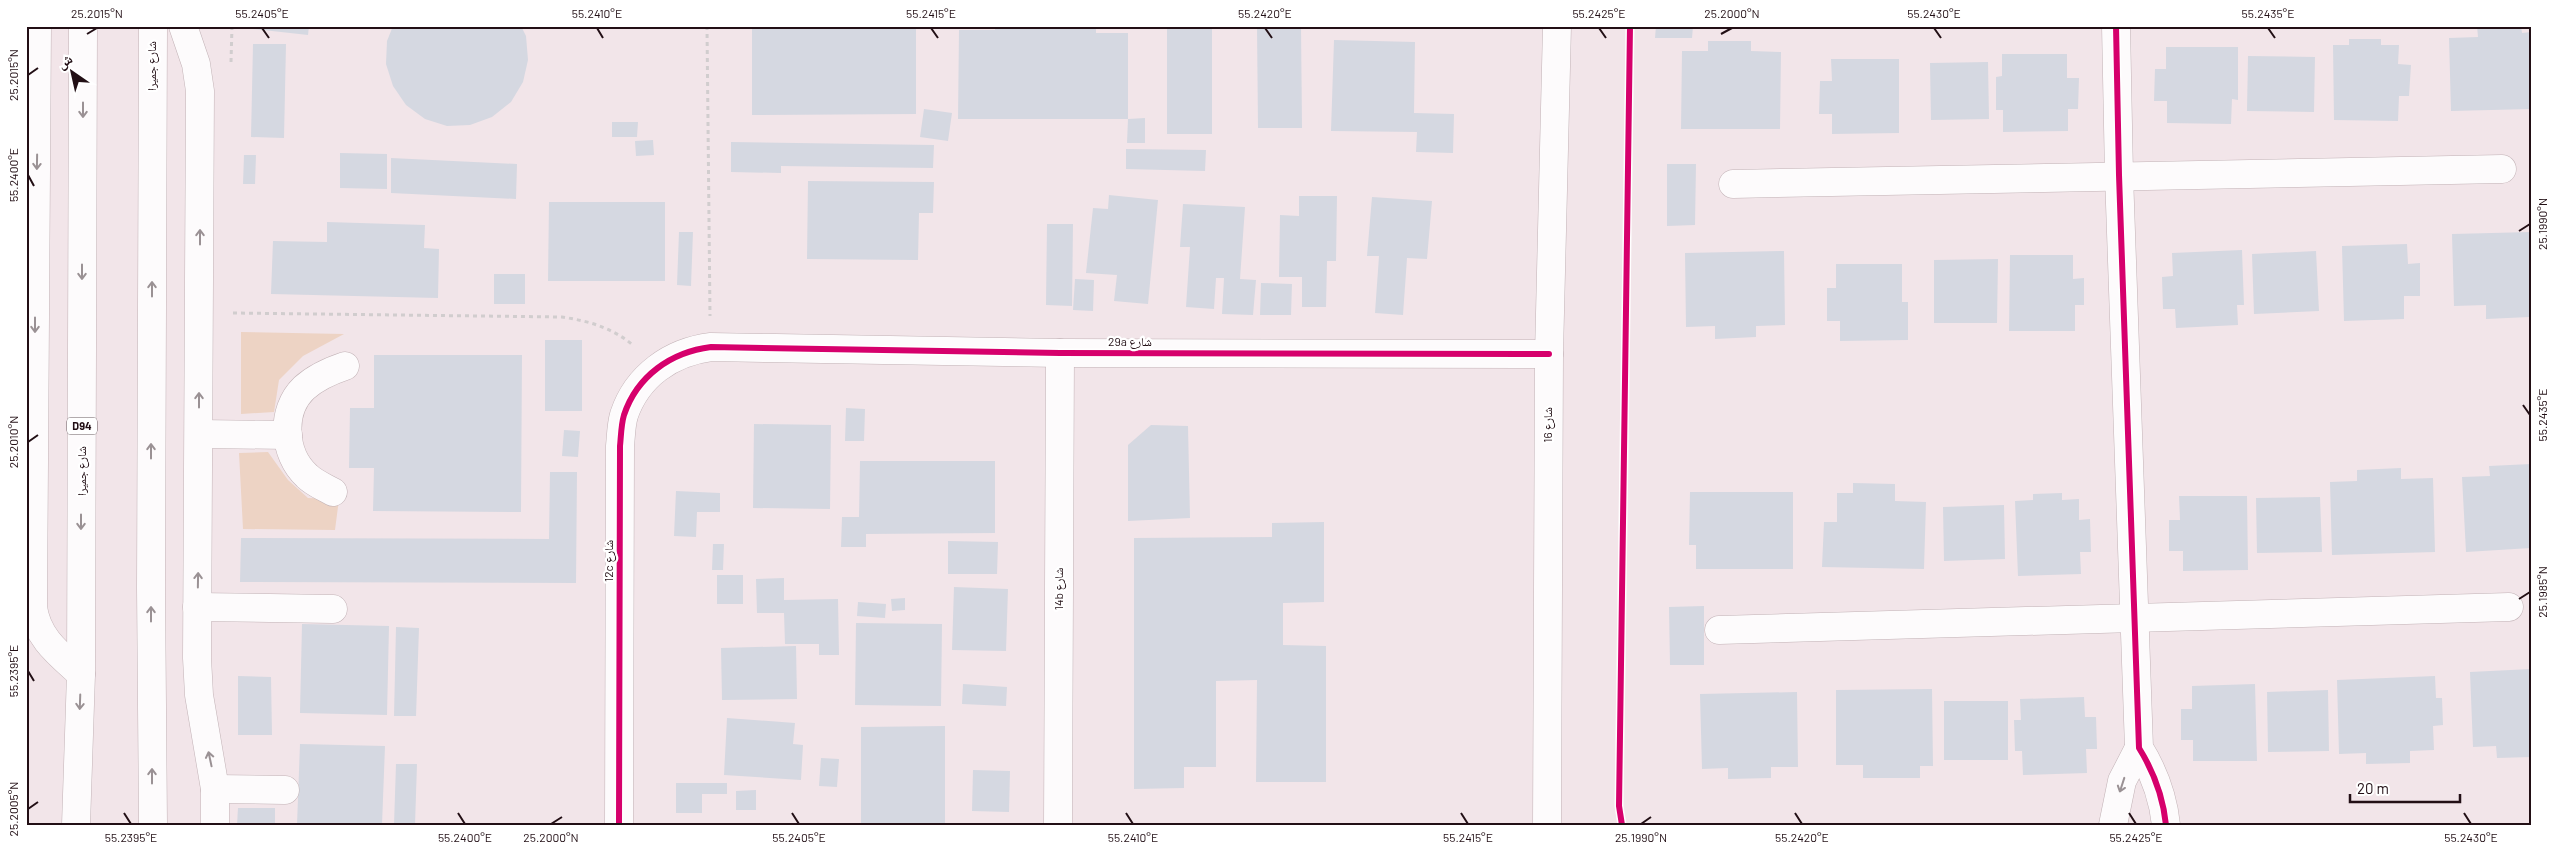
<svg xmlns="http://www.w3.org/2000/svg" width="2557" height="851" font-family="Barlow,'Noto Naskh Arabic',sans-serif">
	<rect width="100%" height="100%" fill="#f2e5e9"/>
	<g fill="#edd3c4">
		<path d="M241 332 344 334 303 356 279 380 274 412 241 414Z"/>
		<path d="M268 452 288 480 308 498 339 499 335 530 243 529 239 453Z"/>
	</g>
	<g fill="#d5d8e1">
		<path d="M254 26H309L308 35 253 29Z"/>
		<path d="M393 26H521L526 36 528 60 523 82 511 102 492 117 470 125 447 126 425 119 406 105 393 86 386 64 387 41Z"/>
		<path d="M752 26H888V29H916V114L752 115Z"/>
		<path d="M995 26H1096V33H1128V119H958L959 30H995Z"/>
		<rect x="1167" y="26" width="45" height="108"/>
		<path d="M1257 26H1301L1302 128H1258Z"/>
		<path d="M1656 26H1693L1692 38H1655Z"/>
		<path d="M2477 26H2521L2522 33 2531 32V109L2451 111 2449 38 2478 37Z"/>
		<path d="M2349 39H2381V45H2399L2398 64 2411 65 2409 96H2399L2398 121 2334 120 2333 45H2349Z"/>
		<path d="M1334 40 1415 42 1414 113 1454 114 1453 153 1416 152 1417 132 1331 131Z"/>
		<path d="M1708 41H1751V51L1781 52 1780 129H1681L1682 51H1708Z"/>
		<path d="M253 44H286L284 138 251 137Z"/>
		<path d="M2166 47H2238V100L2232 99 2231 124 2167 123V101H2154L2155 69H2166Z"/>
		<path d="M2002 54H2067V78H2079L2078 109H2068V131L2003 132V110H1996V77L2002 76Z"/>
		<path d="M2248 56 2315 57 2314 112 2247 111Z"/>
		<path d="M1831 59H1899V133L1832 134V114H1819L1820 81H1832Z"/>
		<path d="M1988 62 1989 119 1931 120 1930 63Z"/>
		<path d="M924 109 952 113 948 141 920 137Z"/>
		<path d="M1145 118V143H1127L1128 119Z"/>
		<path d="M612 122H638L637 137H612Z"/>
		<path d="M653 140 654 155 636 156 635 141Z"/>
		<path d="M731 142 934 145 933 168 781 166V173L731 172Z"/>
		<path d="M1126 149 1206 150 1205 171 1126 169Z"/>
		<path d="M340 153 387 154V189L340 188Z"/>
		<path d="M244 155H256L255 184H243Z"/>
		<path d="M391 158 517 164 516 199 391 193Z"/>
		<path d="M1667 164H1696L1695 225 1667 226Z"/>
		<path d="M808 181 934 182 933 213H919L918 260 807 259Z"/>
		<path d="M1109 195 1158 200 1148 304 1114 301 1117 275 1086 273 1093 208 1108 209Z"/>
		<path d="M1299 196H1337L1336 261H1327L1326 307H1302V277H1279L1280 215 1299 216Z"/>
		<path d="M1372 197 1432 201 1427 259 1407 258 1403 315 1375 313 1379 256H1367Z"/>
		<path d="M549 202H665V281H548Z"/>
		<path d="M1183 204 1245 207 1240 279 1256 280 1253 315 1222 314 1224 278H1216L1214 309 1186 307 1190 247H1180Z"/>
		<path d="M327 222 425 225 424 248 439 249 438 298 271 294 273 241 327 242Z"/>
		<path d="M1047 224H1073L1072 306 1046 305Z"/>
		<path d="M679 232H693L691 286 677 285Z"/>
		<path d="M2531 232 2529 317 2486 319V305L2454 306 2452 234Z"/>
		<path d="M2407 244 2408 264 2420 263V296H2404V319L2344 321 2342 246Z"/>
		<path d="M2242 250 2244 305H2237L2238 325 2176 328 2175 309H2163L2162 277 2173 276 2172 253Z"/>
		<path d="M1784 251 1785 325 1756 326V337L1715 339V326L1686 327 1685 253Z"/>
		<path d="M2316 251 2319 311 2254 314 2252 254Z"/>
		<path d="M2010 255H2073V279L2084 278V305H2075V331H2009Z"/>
		<path d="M1998 259 1997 323H1934V260Z"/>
		<path d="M1836 264H1902V302H1908V340L1840 341V321H1827V288H1836Z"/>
		<rect x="494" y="274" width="31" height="30"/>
		<path d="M1075 279 1094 280 1093 311 1073 310Z"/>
		<path d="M1261 283 1292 284 1291 315H1260Z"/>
		<rect x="545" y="340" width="37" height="71"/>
		<path d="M374 355H522L521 512 373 511 374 468H349L350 408H374Z"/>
		<path d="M846 408 865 409 864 441H845Z"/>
		<path d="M754 424 831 425 830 509 753 508Z"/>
		<path d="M1151 425 1188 426 1190 518 1128 521V445Z"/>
		<path d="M564 430 580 431 578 457 562 456Z"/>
		<path d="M860 461H995V533L866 534V547H841L842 517H859Z"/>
		<path d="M2531 464V548L2466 552 2462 477 2490 476 2489 466Z"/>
		<path d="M2401 468V479L2433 478 2435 552 2332 555 2330 482 2357 481V470Z"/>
		<path d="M550 472H577L576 583 240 582 241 538 549 539Z"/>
		<path d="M1853 483 1895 484V501L1926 502 1924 569 1822 567 1824 522H1837V493H1853Z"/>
		<path d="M676 491 720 493V512H697L696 537 674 536Z"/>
		<path d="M1690 492H1793V569H1696V545H1689Z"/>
		<path d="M2062 493V500L2079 499V520L2090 519 2091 552H2080L2081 574 2018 576 2015 501 2033 500V494Z"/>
		<path d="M2179 496H2247L2248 570 2183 571V551H2169V520H2180Z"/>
		<path d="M2320 497 2322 552 2257 553 2256 498Z"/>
		<path d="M2004 505 2005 559 1944 561 1943 507Z"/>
		<path d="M1324 522V602L1283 603V645L1326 646V782H1256L1257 680 1216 681V767H1184V788L1134 789V538L1272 537V523Z"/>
		<path d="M948 541 998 542 997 574H948Z"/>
		<path d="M713 544H724L723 570H712Z"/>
		<rect x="717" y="575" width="26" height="29"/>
		<path d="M784 578V600L838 599 839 655H819V644H785L784 613H757L756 579Z"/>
		<path d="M954 587 1008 589 1006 651 952 650Z"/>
		<path d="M905 598V610L892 611 891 599Z"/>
		<path d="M858 602 886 604 885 618 857 616Z"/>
		<path d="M1704 606V665H1670L1669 607Z"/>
		<path d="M856 623 942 624 941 706 855 705Z"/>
		<path d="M302 624 389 626 387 715 300 713Z"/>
		<path d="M396 627 419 628 416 716H394Z"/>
		<path d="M796 646 797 699 722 700 721 648Z"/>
		<path d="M2531 669V757L2497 758 2496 746 2473 747 2470 672Z"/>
		<path d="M238 676 271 677 272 735H238Z"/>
		<path d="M2435 676 2436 698H2442L2443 725 2433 726 2434 750 2410 751V763L2366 764V753L2339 754 2337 680Z"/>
		<path d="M963 684 1007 687 1006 706 962 704Z"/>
		<path d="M2255 684 2257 761H2193V740H2181V709H2192V686Z"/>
		<path d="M1932 689 1933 766H1920V778H1863V765H1836V690Z"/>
		<path d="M2328 690 2329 751 2268 752 2267 692Z"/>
		<path d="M1797 692 1798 767H1771V778L1728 779V768L1702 769 1700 694Z"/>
		<path d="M2084 697 2085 717H2096L2097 749H2086L2087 773 2023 775 2022 751H2015L2014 720H2021L2020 699Z"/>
		<rect x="1944" y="701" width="64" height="59"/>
		<path d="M727 718 795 723 793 744 803 745 801 780 724 775Z"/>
		<path d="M945 726V825H861V727Z"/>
		<path d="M300 744 385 746 382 825H297Z"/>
		<path d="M821 758 839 759 837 787 819 786Z"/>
		<path d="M396 764H417L415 825H394Z"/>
		<path d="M973 770 1010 771 1009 812 972 811Z"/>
		<path d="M676 783H727V794H702V813H676Z"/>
		<path d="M756 790V810H736V791Z"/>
		<path d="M238 808H275V825H237Z"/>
	</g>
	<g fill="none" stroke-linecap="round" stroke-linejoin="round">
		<defs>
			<g id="minor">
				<path d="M37 26 33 607C37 638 59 654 81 674"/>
				<path d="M183 26 196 64 200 91 197 658 199 695 215 789V825"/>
				<path d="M2116 26 2119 175 2139 748C2154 772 2163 796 2166 825"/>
				<path d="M1733 184 2502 169"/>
				<path d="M199 434 288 435"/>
				<path d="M333 492C324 487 314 483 307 476 283 454 280 411 304 388 316 377 330 371 345 366"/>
				<path d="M197 607 333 609"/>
				<path d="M1719 630 2509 607"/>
				<path d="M215 789 285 790"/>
				<path d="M619 825 620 446C621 437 621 425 624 415 637 376 671 352 711 347L1060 353 1549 354"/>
				<path d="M1058 825 1060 353"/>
				<path d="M1547 825 1549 354 1557 26"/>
				<path d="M2113 825 2122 781 2139 748"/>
			</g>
			<g id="major">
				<path d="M153 26 151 588 153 825"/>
				<path d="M76 825 81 674 83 26"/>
			</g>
		</defs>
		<use href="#minor" stroke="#c2b2b6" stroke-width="29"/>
		<use href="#major" stroke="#c2b2b6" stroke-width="29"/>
		<g stroke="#d1cdce" stroke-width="3" stroke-dasharray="4 4" stroke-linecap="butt">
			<path d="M707 26 710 316"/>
			<path d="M231 62 232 26"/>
			<path d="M233 313 562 317C589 321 613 328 634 346"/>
		</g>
		<use href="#minor" stroke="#fdfbfc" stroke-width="28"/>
		<use href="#major" stroke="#fdfbfc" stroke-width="28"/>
		<defs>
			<g id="cycleway">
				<path d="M2116 26 2119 175 2139 748C2154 772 2163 796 2166 825"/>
				<path d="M619 825 620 446C621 437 621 425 624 415 637 376 671 352 711 347L1060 353 1549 354"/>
				<path d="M1622 825 1619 806 1630 26"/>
			</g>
		</defs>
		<use href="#cycleway" stroke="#fff" stroke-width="9"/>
		<use href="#cycleway" stroke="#d6006c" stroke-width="6"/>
	</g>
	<defs><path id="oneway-shaft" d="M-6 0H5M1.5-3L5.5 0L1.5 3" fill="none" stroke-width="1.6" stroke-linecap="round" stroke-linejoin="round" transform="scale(1.25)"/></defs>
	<g stroke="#9a9194">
		<use href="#oneway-shaft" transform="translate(83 110) rotate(90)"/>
		<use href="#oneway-shaft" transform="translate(37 162) rotate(91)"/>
		<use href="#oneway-shaft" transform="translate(200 237) rotate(-90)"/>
		<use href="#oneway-shaft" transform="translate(82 272) rotate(90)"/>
		<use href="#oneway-shaft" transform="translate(152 289) rotate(-90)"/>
		<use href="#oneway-shaft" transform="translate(35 325) rotate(90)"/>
		<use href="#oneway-shaft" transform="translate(199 400) rotate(-90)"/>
		<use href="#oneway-shaft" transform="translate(151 451) rotate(-90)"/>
		<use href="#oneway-shaft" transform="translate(81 522) rotate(90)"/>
		<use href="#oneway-shaft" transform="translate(198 580) rotate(-89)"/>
		<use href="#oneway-shaft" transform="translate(151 614) rotate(-90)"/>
		<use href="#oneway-shaft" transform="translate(80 702) rotate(92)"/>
		<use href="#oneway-shaft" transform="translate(210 759) rotate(-102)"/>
		<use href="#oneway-shaft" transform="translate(152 776) rotate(-90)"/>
		<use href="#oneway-shaft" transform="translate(2122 785) rotate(108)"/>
	</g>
	<path fill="none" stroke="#220f15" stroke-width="2" d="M262 28 269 38M597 28 603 38M931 28 938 38M1265 28 1272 38M1599 28 1606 38M1934 28 1941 38M2268 28 2275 38M87 34 97 28M1721 34 1732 28M28 75 38 68M28 175 34 186M2519 231 2530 224M2523 405 2530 415M28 442 38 435M2519 599 2530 592M28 671 34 681M28 809 38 802M124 813 131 824M458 813 465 824M792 813 799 824M1126 813 1133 824M1461 813 1468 824M1795 813 1802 824M2129 813 2136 824M2464 813 2471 824M551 824 562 817M1641 824 1651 817"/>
	<g text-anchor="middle" stroke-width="4.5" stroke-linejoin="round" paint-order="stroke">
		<rect fill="#fff" stroke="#64575b" stroke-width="1" x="67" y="417.5" width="30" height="17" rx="4"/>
		<g font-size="11" font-weight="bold" fill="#220f15">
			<text x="82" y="430">D94</text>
		</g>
		<g font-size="12" fill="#220f15" stroke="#fff">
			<text transform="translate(152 66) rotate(-90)" y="4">شارع جميرا</text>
			<text x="1130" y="346">29a شارع</text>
			<text transform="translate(1548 425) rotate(-90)" y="4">شارع 16</text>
			<text transform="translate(82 471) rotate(-90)" y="4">شارع جميرا</text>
			<text transform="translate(609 561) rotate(-90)" y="4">12c شارع</text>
			<text transform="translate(1059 589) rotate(-90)" y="4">14b شارع</text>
		</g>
	</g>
	<rect width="2557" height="851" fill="none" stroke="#ffffff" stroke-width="55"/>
	<g transform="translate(72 72) rotate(326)" stroke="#ffffff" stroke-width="4" paint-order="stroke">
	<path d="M0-4L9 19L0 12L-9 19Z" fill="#220f15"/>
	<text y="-8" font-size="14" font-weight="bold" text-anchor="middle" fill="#220f15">ش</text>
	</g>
	<path d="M2350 794v8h110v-8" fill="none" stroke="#220f15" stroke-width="2.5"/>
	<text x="2357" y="794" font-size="15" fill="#220f15" stroke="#ffffff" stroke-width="4" paint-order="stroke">20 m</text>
	<rect x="28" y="28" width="2502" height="796" fill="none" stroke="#220f15" stroke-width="2"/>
	<g font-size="12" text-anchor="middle" fill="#220f15">
		<text x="97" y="18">25.2015°N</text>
		<text x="262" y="18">55.2405°E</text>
		<text x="597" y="18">55.2410°E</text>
		<text x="931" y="18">55.2415°E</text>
		<text x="1265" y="18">55.2420°E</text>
		<text x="1599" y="18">55.2425°E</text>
		<text x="1732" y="18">25.2000°N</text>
		<text x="1934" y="18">55.2430°E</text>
		<text x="2268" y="18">55.2435°E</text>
		<text transform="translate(14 75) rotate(-90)" y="4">25.2015°N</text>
		<text transform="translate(14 175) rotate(-90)" y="4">55.2400°E</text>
		<text transform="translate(2543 224) rotate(-90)" y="4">25.1990°N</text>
		<text transform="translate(2543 415) rotate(-90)" y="4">55.2435°E</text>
		<text transform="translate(14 442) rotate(-90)" y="4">25.2010°N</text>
		<text transform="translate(2543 592) rotate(-90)" y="4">25.1985°N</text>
		<text transform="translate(14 671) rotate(-90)" y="4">55.2395°E</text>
		<text transform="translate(14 809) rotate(-90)" y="4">25.2005°N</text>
		<text x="131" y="842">55.2395°E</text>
		<text x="465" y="842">55.2400°E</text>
		<text x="551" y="842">25.2000°N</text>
		<text x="799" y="842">55.2405°E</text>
		<text x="1133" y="842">55.2410°E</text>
		<text x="1468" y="842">55.2415°E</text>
		<text x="1641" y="842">25.1990°N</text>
		<text x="1802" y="842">55.2420°E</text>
		<text x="2136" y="842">55.2425°E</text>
		<text x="2471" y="842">55.2430°E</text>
	</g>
</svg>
